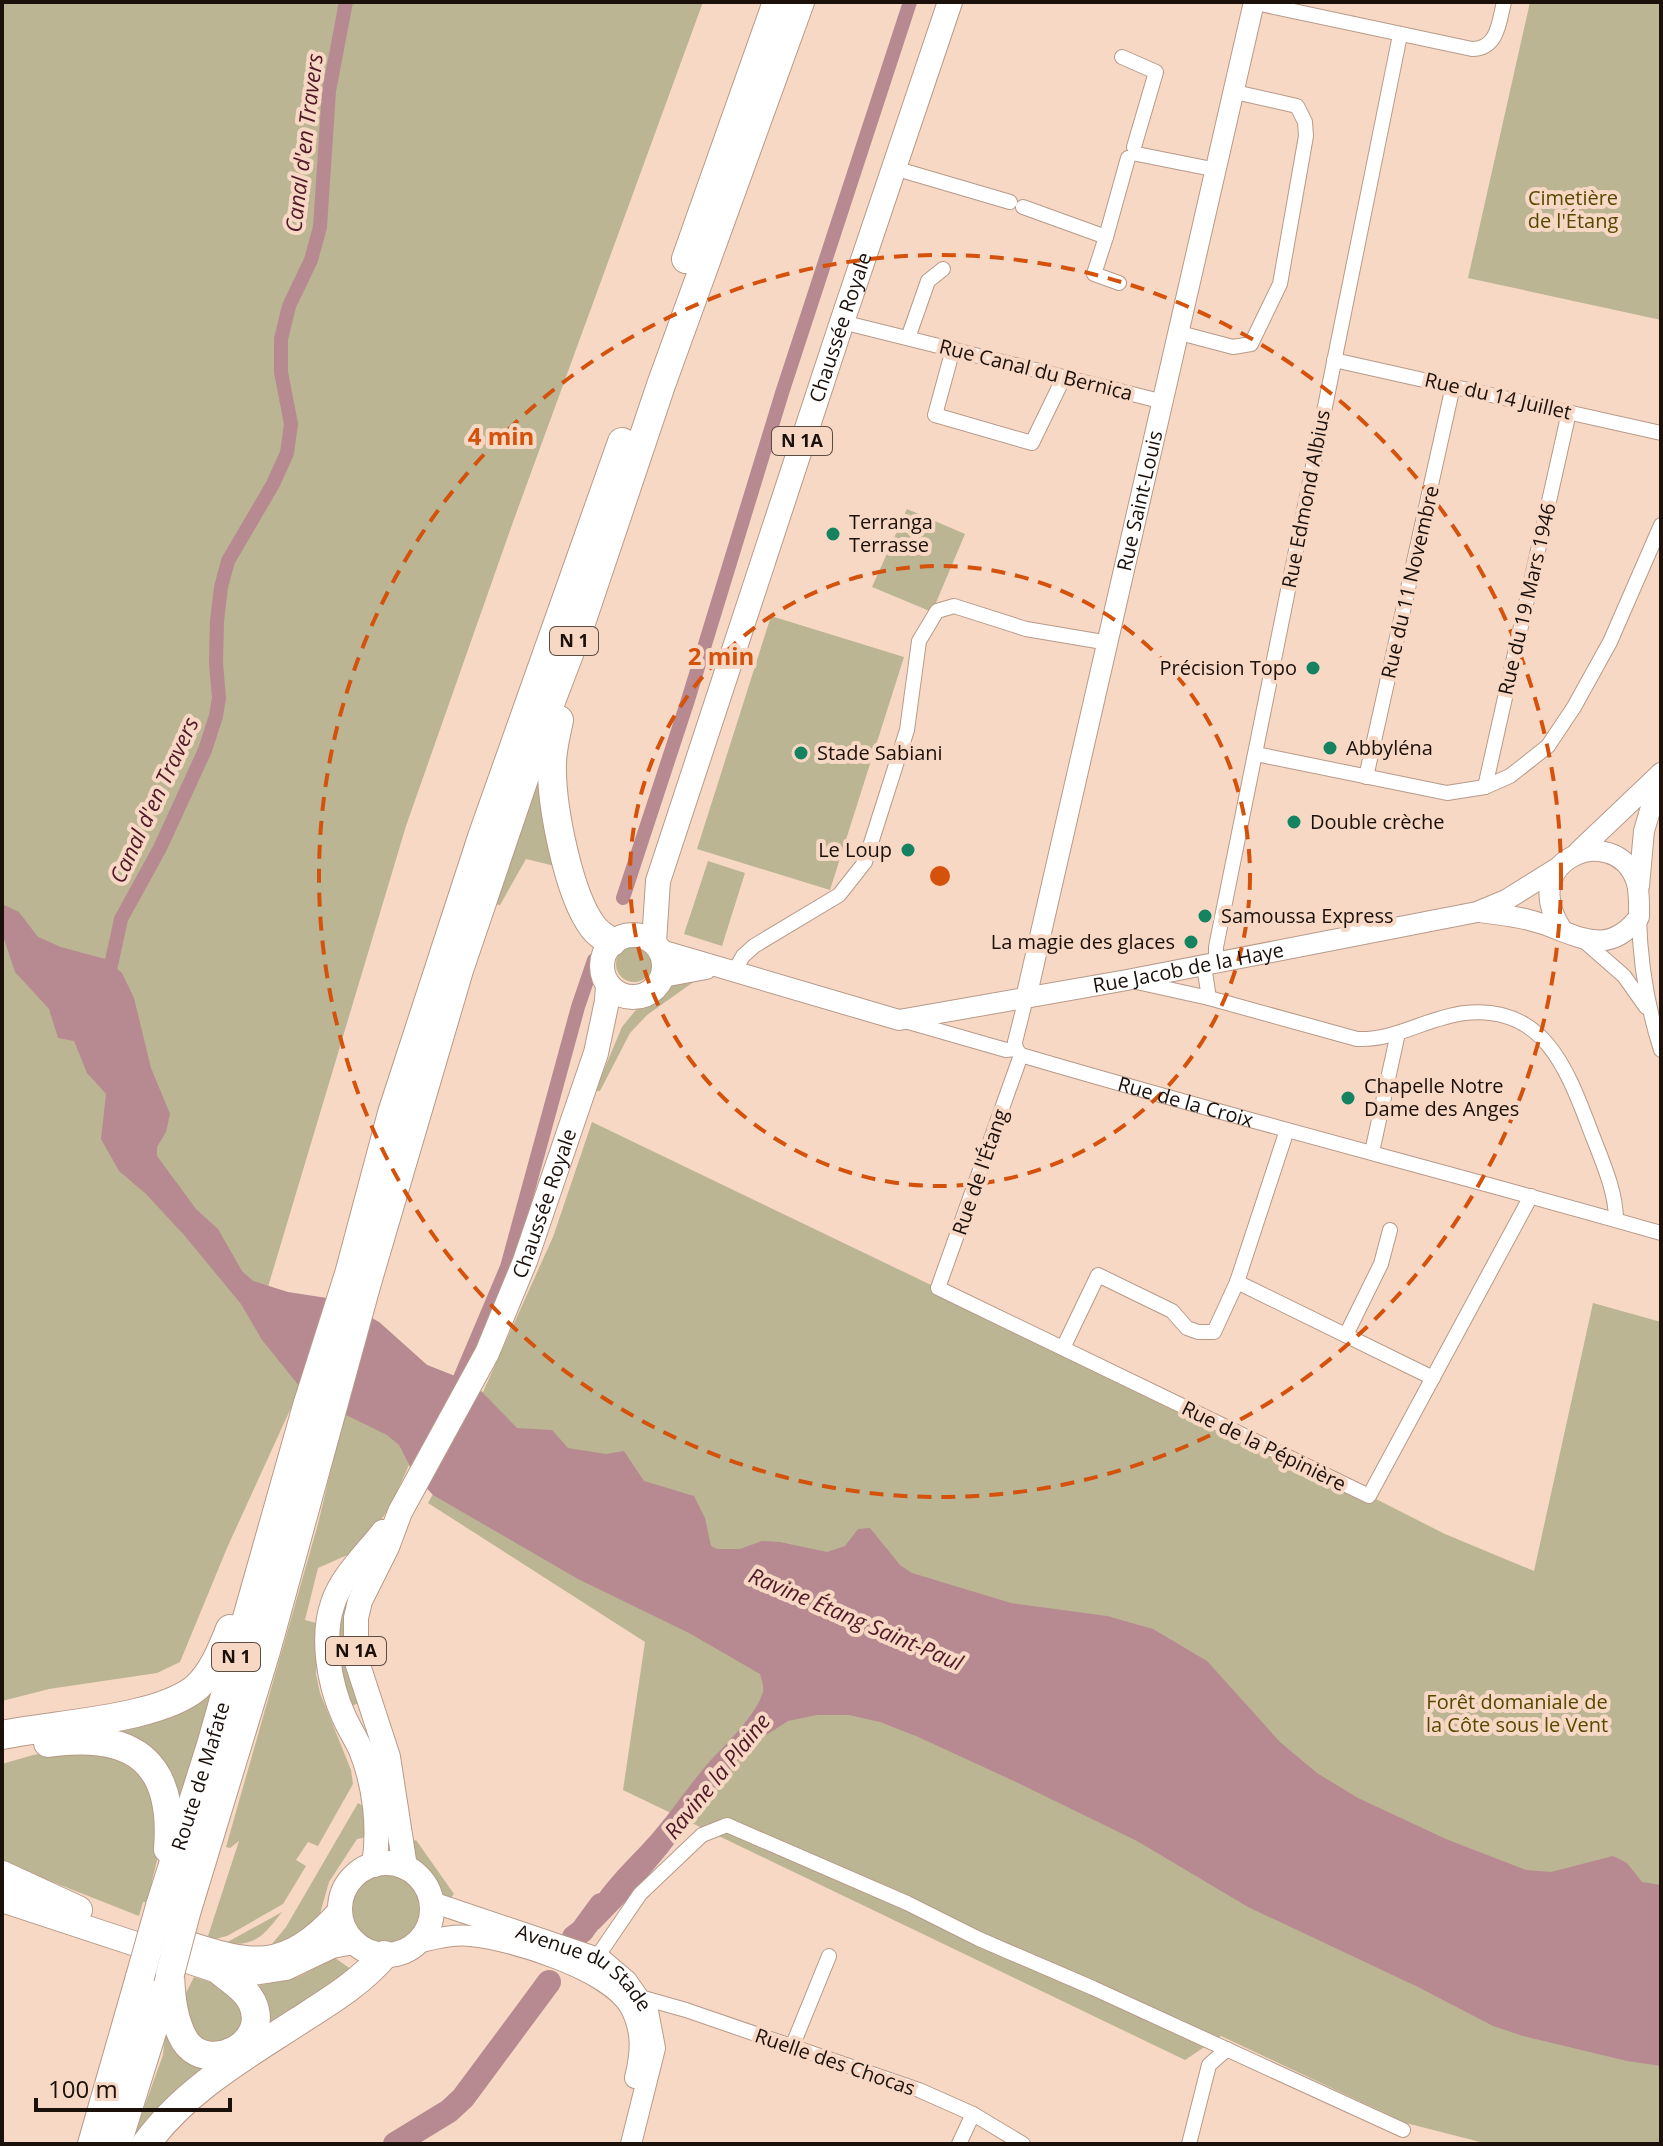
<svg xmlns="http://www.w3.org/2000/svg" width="1663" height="2146" font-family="'Open Sans',sans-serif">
	<rect width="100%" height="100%" fill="#f7d8c5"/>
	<g fill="#bbb593">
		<path d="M2 2H703L513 522 406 826 268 1287 379 1322 427 1365 460 1378 483 1392 553 1237 592 1122 1372 1497 1445 1534 1534 1571 1593 1303 1661 1322V2144H1488L1406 2123 1221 2036 1185 2060 623 1790 645 1642 428 1503 433 1494 414 1474 409 1465 390 1507 361 1549 318 1568 305 1620 320 1624 316 1674 320 1693 351 1770 353 1784 318 1846 308 1842 296 1860 306 1866 283 1904 227 1936 215 1939 208 1936 239 1841 230 1848 226 1847 318 1524 344 1414 300 1388 227 1548 180 1662 157 1673 49 1689 2 1701Z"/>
		<path d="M1530 2H1661V320L1468 278Z"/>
		<path d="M907 509 965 534 932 612 872 587Z"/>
		<path d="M771 616 904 657 830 890 697 849Z"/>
		<path d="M537 777 544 779 559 867 526 859 500 905 493 904Z"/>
		<path d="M708 861 745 873 722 946 684 934Z"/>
		<circle cx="634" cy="964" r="18"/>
		<path d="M702 976 647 1015 630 1033 600 1091H595L622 1027 635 1011 681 978Z"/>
		<path d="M360 1571 362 1701 348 1708 331 1632Z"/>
		<path d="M214 1688 178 1806 168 1781 85 1732C145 1726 166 1726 214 1688Z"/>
		<path d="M77 1749 132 1763 151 1782 164 1831 147 1902H143L139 1916 2 1862V1764L33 1755Z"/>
		<path d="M358 1803 363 1806 368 1837 357 1839 329 1882 319 1917 275 1949 272 1944 286 1927Z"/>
		<path d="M416 1840 454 1894 449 1900 416 1863 406 1844Z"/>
		<circle cx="387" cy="1910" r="39"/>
		<path d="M282 1912C263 1936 257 1946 224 1944Z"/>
		<path d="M335 1958 355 1972 257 2044 254 1991 261 1985 296 1978Z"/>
		<path d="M194 1977 226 1987 245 2010 238 2036 206 2045 190 2026 184 1997Z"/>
		<path d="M171 2026 217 2063 139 2144H131L163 2055 165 2036Z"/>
	</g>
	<path fill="#b78a91" d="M2 904 19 912 38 937 61 947 105 959 122 973 134 998 151 1068 170 1114 166 1132 157 1147V1156L196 1209 218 1229 242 1271 253 1281 288 1292 327 1298 356 1309 379 1322 427 1365 460 1378 483 1393 517 1428 552 1430 568 1448 606 1454 624 1451 644 1481 694 1496 705 1518 711 1546 717 1549H740L762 1541 780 1542 827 1552 845 1546 858 1529 870 1528 900 1565 912 1573 1011 1603 1107 1616 1153 1629 1207 1661 1280 1742 1317 1773 1358 1798 1446 1839 1526 1870 1551 1872 1613 1856 1627 1863 1642 1882 1661 1885V2066L1627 2061 1523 2036 1493 2026 1418 1987 1248 1907 1137 1841 1016 1782 916 1736 880 1722 849 1715H817L788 1721 757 1741 730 1769 668 1852 631 1896 599 1929 582 1931C588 1893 633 1858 657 1828 676 1806 691 1782 711 1760 726 1744 757 1714 763 1692 764 1686 762 1680 760 1674L689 1633 578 1579 433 1495 414 1474 399 1445 387 1435 344 1414 300 1387 262 1340 241 1304 184 1235 146 1194 119 1171 101 1139 106 1094 87 1073 74 1041 58 1038 49 1009 15 972 2 933Z"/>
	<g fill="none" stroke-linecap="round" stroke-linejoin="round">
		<g stroke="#b78a91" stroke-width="14">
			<path d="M623 898 688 700 782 393 910 2"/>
			<path d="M108 979 121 919 160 848 205 750 216 716 219 698 216 663 217 621 221 587 228 561 273 484 287 453 291 424 281 372V339L289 306 311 260 320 227 329 91 346 2"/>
			<path d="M460 1378 507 1267 578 1007 594 960"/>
		</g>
		<g stroke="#b78a91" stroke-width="24">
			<path d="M574 1937 582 1931 601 1905"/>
			<path d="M395 2144 449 2111 463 2098 549 1982"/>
		</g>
		<defs>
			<g id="street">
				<path d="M1251 2 1472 49C1498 49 1499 22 1504 2"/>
				<path d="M1122 57 1156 72 1134 147"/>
				<path d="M1137 154 1217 170"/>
				<path d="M894 168 1010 202"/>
				<path d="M1023 207 1106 237 1128 158"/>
				<path d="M1106 237 1094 274 1119 283"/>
				<path d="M842 322 1164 402"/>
				<path d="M1180 333 1233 347 1251 344 1280 284 1306 136 1305 122 1297 106 1235 92"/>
				<path d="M908 338 928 281 943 269"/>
				<path d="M953 349 935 415 1032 443 1064 377"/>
				<path d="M1334 360 1661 433"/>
				<path d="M1256 754 1447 793 1485 787 1510 776 1548 746 1574 707 1610 642 1661 525"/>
				<path d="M1366 777 1453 386"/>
				<path d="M1485 787 1569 412"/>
				<path d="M1639 917C1640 963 1647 1006 1661 1050"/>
				<path d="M1584 941 1624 976 1646 1007"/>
				<path d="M1216 963V947L1400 35"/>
				<path d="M1204 966 1209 998"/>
				<path d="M733 973 743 956 754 946 839 895 865 862 907 730 919 641 937 611 954 606 1026 629 1109 643"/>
				<path d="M1132 981 1209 998 1357 1039C1395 1041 1428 1017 1465 1013 1547 1004 1569 1075 1593 1137 1603 1163 1616 1192 1616 1220"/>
				<path id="s1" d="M905 1021 1006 1050 1016 1049 1021 1055C1234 1118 1448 1172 1661 1233"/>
				<path d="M1016 1049 1015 1042 1026 998"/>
				<path d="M1021 1055 938 1288 1369 1496 1531 1196"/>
				<path d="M1372 1152 1398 1033"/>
				<path d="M1237 1282 1433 1378"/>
				<path d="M1346 1335 1381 1264 1390 1230"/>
				<path d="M1063 1348 1098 1275 1172 1311 1187 1328 1198 1332H1214L1237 1282 1287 1130"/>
				<path d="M597 1957 640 1894 702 1835 727 1825 907 1903 979 1939 1093 1988 1403 2130"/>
				<path d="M640 1997 686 2010 919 2090 973 2114 1023 2144"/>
				<path d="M792 2047 829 1956"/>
				<path d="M959 2144 973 2114"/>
				<path d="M1189 2144 1209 2065 1227 2049"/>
			</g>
			<g id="secondary">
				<path d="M1578 852 1660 774"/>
				<path d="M1639 886 1644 831 1661 773"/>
				<path d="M1480 912C1499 915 1518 916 1536 922 1575 933 1606 960 1639 917 1639 904 1640 892 1636 880 1614 821 1515 859 1562 930"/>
				<path id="s2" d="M661 950 899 1020 1127 980 1477 912 1506 900 1559 867"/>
				<path d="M663 977 706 969"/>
				<path id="s3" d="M1026 998 1254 2"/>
				<path id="s4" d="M432 1902 601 1959 627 1981 648 2011 655 2048 631 2144"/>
				<path d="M417 1943C435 1939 452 1934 471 1936 512 1940 609 1970 630 2007 643 2031 641 2053 635 2078"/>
			</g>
			<g id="primary">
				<circle cx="633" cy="966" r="31"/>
				<path id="s5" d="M654 942 658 881 842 322 950 2"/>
				<circle cx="386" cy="1909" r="46"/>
				<path d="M374 1865C380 1828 375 1785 361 1750 356 1739 349 1728 344 1717 329 1684 321 1637 333 1603 342 1576 366 1554 383 1532"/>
				<path id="s6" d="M405 1867 388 1757 356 1659V1618L360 1601 387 1547 400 1512 487 1353 525 1261 596 1053 607 1001 608 985"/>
				<path d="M2 1900 221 1972 247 1974 286 1968 332 1946 354 1942"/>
				<path d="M161 1935C242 1959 276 1982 340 1911"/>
			</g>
			<g id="highway">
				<path d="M686 259 777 2"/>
				<path d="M559 720C556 735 552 749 552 764 551 804 568 894 593 927 598 934 605 938 612 942"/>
				<path d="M2 1735C54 1724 159 1720 197 1687 213 1672 222 1649 230 1629"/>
				<path d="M48 1743C133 1731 175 1761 168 1849"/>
				<path d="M2 1875 78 1910"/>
				<path id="s7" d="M160 1906 211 1745 307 1406 349 1274 392 1113 482 837 622 442"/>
				<path d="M186 1913 266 1651 366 1286 459 970 545 717 582 620 661 385 800 2"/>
				<path d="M170 1974C171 1997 173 2021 185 2041 208 2075 272 2045 252 2002 246 1989 232 1981 221 1972"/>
				<path d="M92 2144 140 1977"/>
				<path d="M117 2144 167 1984"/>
				<path d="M146 2144C184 2091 243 2057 297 2022 328 2002 359 1984 384 1955"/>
			</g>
		</defs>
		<use href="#street" stroke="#b79a88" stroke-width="16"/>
		<use href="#secondary" stroke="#b79a88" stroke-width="22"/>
		<use href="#primary" stroke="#b79a88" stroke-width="26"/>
		<use href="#highway" stroke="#b79a88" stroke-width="30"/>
		<use href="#street" stroke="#fff" stroke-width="14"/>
		<use href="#secondary" stroke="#fff" stroke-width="20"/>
		<use href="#primary" stroke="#fff" stroke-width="24"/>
		<use href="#highway" stroke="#fff" stroke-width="28"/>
		<defs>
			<g id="highway-bridge">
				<path d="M170 1974 186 1913"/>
				<path d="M140 1977 160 1906"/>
			</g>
		</defs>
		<use href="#highway-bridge" stroke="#b79a88" stroke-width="30" stroke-linecap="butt"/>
		<use href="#highway-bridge" stroke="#fff" stroke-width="28"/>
	</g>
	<g fill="none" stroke="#d4520c" stroke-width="4" stroke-dasharray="14 10">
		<circle cx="940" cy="876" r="310"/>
		<circle cx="940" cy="876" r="621"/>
	</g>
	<g fill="#158360" stroke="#f7d8c5" stroke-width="3">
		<circle cx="833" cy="534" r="8"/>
		<circle cx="1313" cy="668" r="8"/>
		<circle cx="1330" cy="748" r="8"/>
		<circle cx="801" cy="753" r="8"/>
		<circle cx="1294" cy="822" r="8"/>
		<circle cx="908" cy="850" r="8"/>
		<circle cx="1205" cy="916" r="8"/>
		<circle cx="1191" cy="942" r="8"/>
		<circle cx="1348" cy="1098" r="8"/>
	</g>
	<g text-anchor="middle" stroke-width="8" stroke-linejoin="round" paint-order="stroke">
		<g fill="#f7d8c5" stroke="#5d4c42" stroke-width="2">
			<rect x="772" y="427" width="60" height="28" rx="6"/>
			<rect x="550" y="627" width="48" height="28" rx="6"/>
			<rect x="326" y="1637" width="60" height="28" rx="6"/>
			<rect x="212" y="1643" width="48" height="28" rx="6"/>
		</g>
		<g font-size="18" font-weight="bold" fill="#1b100a">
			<text x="802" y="447">N 1A</text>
			<text x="574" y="647">N 1</text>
			<text x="356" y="1657">N 1A</text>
			<text x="236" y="1663">N 1</text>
		</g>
		<g font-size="20" fill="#554900" stroke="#f7d8c5">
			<text x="1573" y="205">Cimetière<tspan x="1573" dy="23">de l'Étang</tspan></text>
			<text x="1517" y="1709">Forêt domaniale de<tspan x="1517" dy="23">la Côte sous le Vent</tspan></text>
		</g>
		<g font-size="20" fill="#1b100a" stroke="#f7d8c5">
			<text dy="7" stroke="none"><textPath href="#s5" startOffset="644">Chaussée Royale</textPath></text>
			<text transform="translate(1036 370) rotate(14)" y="7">Rue Canal du Bernica</text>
			<text transform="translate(1498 396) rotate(13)" y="7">Rue du 14 Juillet</text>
			<text transform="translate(1306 499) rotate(-79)" y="7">Rue Edmond Albius</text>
			<text dy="7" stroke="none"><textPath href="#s3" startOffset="510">Rue Saint-Louis</textPath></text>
			<text transform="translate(1410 582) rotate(-77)" y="7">Rue du 11 Novembre</text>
			<text transform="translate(1527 599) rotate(-77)" y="7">Rue du 19 Mars 1946</text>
			<text dy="7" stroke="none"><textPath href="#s2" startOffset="542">Rue Jacob de la Haye</textPath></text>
			<text dy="7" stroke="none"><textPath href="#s1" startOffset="294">Rue de la Croix</textPath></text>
			<text transform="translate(980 1172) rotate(-71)" y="7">Rue de l'Étang</text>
			<text dy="7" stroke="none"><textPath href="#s6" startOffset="712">Chaussée Royale</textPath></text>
			<text transform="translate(1264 1446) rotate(26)" y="7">Rue de la Pépinière</text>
			<text dy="7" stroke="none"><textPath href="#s7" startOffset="136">Route de Mafate</textPath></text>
			<text dy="7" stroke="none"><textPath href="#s4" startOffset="168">Avenue du Stade</textPath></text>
			<text transform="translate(835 2062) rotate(19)" y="7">Ruelle des Chocas</text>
		</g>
		<g font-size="20" fill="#1b100a" stroke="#f7d8c5" text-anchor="start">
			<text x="849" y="529">Terranga<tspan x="849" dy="23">Terrasse</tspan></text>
			<text x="1297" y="675" text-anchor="end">Précision Topo</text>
			<text x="1346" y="755">Abbyléna</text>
			<text x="817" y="760">Stade Sabiani</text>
			<text x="1310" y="829">Double crèche</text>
			<text x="892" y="857" text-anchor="end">Le Loup</text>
			<text x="1221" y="923">Samoussa Express</text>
			<text x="1175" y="949" text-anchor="end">La magie des glaces</text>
			<text x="1364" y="1093">Chapelle Notre<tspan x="1364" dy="23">Dame des Anges</tspan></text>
		</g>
		<g font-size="22" font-style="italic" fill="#511927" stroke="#f7d8c5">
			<text transform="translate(304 143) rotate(-83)" y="8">Canal d'en Travers</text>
			<text transform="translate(154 800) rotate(-65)" y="8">Canal d'en Travers</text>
			<text transform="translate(856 1619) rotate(23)" y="8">Ravine Étang Saint-Paul</text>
			<text transform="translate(717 1776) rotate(-51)" y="8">Ravine la Plaine</text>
		</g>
	</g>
	<circle cx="940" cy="876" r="12" fill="#d4520c" stroke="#f7d8c5" stroke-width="4"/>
	<g font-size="24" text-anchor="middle" font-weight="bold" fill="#d4520c" stroke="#f7d8c5" stroke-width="8" stroke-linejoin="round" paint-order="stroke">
		<text x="501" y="445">4 min</text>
		<text x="721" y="665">2 min</text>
	</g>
	<rect width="1663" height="2146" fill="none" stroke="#1b100a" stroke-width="8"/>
	<path d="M36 2098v12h194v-12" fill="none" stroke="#1b100a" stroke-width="4"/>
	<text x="48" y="2098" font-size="24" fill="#1b100a" stroke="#f7d8c5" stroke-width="6" paint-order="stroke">100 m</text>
</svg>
